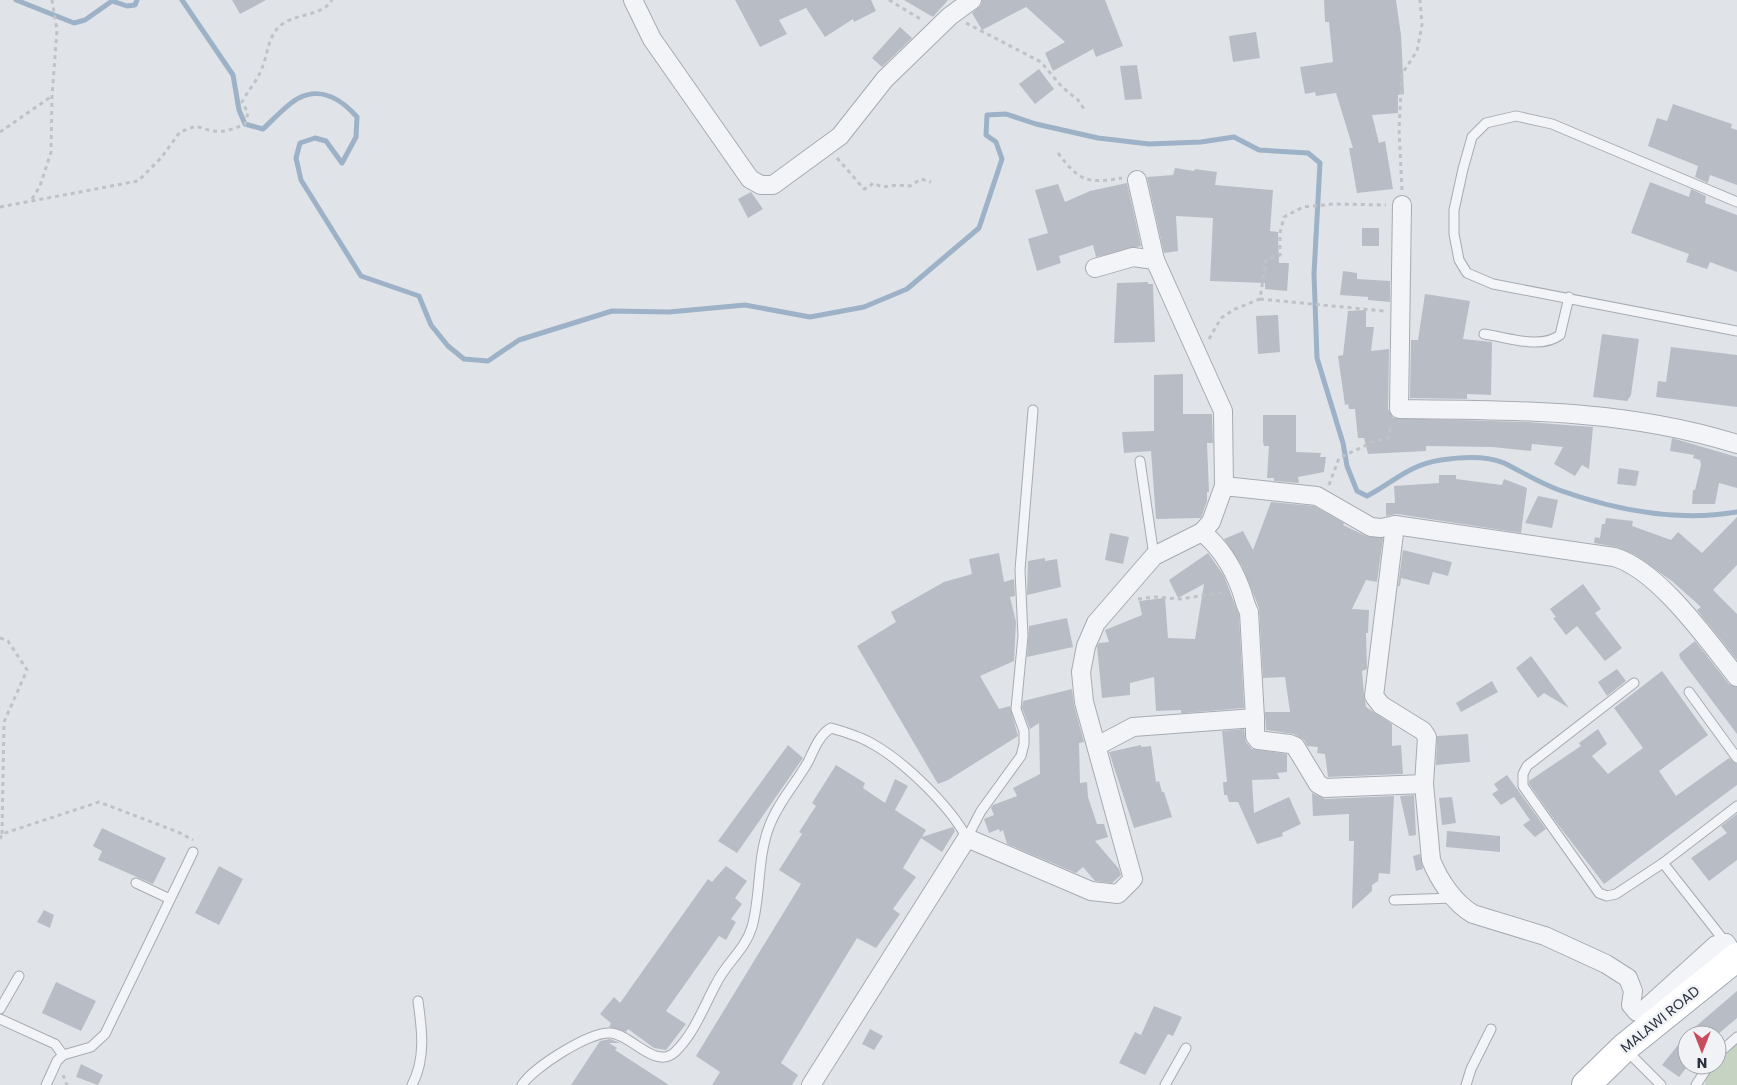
<svg xmlns="http://www.w3.org/2000/svg" width="1737" height="1085" font-family="Poppins,sans-serif">
	<rect width="100%" height="100%" fill="#e0e4e9"/>
	<path fill="#c6d2c2" d="M1737 1043V1085H1705L1706 1076Z"/>
	<g fill="none" stroke-linecap="round" stroke-linejoin="round">
		<g stroke="#9db1c7" stroke-width="5">
			<path d="M16 0 74 23 85 20 112 1 127 6 135 5 137 0"/>
			<path d="M182 0 233 75 239 110 245 124 263 129C273 120 288 103 299 98 322 86 343 101 357 117L356 137 342 163 326 141 315 138 300 143 296 158 301 180 361 276 419 296 431 325 448 346 464 359 488 361 519 340 612 311 669 312 745 305 810 317 864 307 907 289 979 228 1002 159 996 142 986 135 987 115 1006 114 1036 124 1098 138 1149 144 1201 142 1234 137 1259 150 1308 153 1320 163 1314 274 1317 358 1343 443 1347 466 1357 491 1367 496C1394 482 1408 465 1441 460 1461 457 1485 455 1504 463 1522 472 1540 483 1559 490 1615 510 1678 522 1737 512"/>
		</g>
	</g>
	<g fill="#b8bdc5">
		<path d="M232 0H266L240 14Z"/>
		<path d="M735 0H871L876 11 854 22 853 19 825 37 806 8 779 20 787 34 760 47Z"/>
		<path d="M904 0H948L933 17Z"/>
		<path d="M982 0H1105L1123 46 1096 57 1093 49 1053 71 1045 53 1065 42 1026 7 982 30 972 13 981 5Z"/>
		<path d="M1324 0H1396L1401 35 1404 94 1398 95V113L1372 115 1379 143 1385 141 1393 189 1357 193 1349 148H1353L1336 93 1316 96 1315 92 1305 94 1300 67 1333 62 1329 22H1325Z"/>
		<path d="M900 27 912 38 882 67 872 58Z"/>
		<path d="M1256 32 1260 58 1233 62 1229 36Z"/>
		<path d="M1137 65 1142 99 1125 100 1120 66Z"/>
		<path d="M1039 69 1054 89 1035 104 1019 84Z"/>
		<path d="M1673 104 1732 124 1731 128 1737 130V185L1710 175 1708 183 1695 177 1698 166 1648 146 1657 118 1667 121Z"/>
		<path d="M1175 168 1194 171 1195 169 1217 172 1215 185 1273 190 1270 231 1278 232 1279 263H1289L1287 291 1265 289V283L1210 281 1213 218 1176 216 1178 251 1164 253 1147 177 1173 175Z"/>
		<path d="M1650 182 1689 197 1691 189 1706 196 1705 203 1737 215V272L1710 262 1707 269 1686 262 1689 254 1631 233Z"/>
		<path d="M1127 183 1141 246 1096 257 1093 245 1059 256 1061 263 1037 271 1028 239 1048 233 1035 190 1058 184 1065 202 1090 191Z"/>
		<path d="M751 192 763 209 748 218 738 199Z"/>
		<rect x="1362" y="228" width="17" height="18"/>
		<path d="M1343 271 1357 273V279L1390 281V302L1368 300V297L1340 295Z"/>
		<path d="M1148 282V284H1153L1155 342 1114 343 1117 283Z"/>
		<path d="M1425 294 1470 301 1463 339 1492 342 1491 395 1467 394V399L1410 398 1411 340H1418Z"/>
		<path d="M1366 310V327H1374L1371 351 1389 349 1388 409 1393 418 1527 422 1593 427 1589 469 1582 465 1575 476 1554 464 1563 447 1532 444 1531 451 1492 447 1426 446V451L1368 454 1364 438H1358L1355 409H1349L1348 404 1345 405 1338 356 1343 355 1348 311Z"/>
		<path d="M1278 315 1280 352 1258 354 1256 316Z"/>
		<path d="M1602 334 1639 339 1631 395 1627 401 1593 397Z"/>
		<path d="M1671 347 1737 355V407L1656 397 1658 381 1666 382Z"/>
		<path d="M1183 374V414H1212L1213 443H1207L1209 492H1207V501L1201 518 1156 519 1151 451 1124 453 1122 432 1154 431V375Z"/>
		<path d="M1263 415H1296V452L1321 453 1320 457H1326L1324 472 1298 477 1299 483 1274 481V478H1267L1269 446H1264L1263 442Z"/>
		<path d="M1672 438 1737 457V488L1719 483 1715 504H1692L1693 490H1695L1701 465 1700 460 1693 458 1694 455 1670 451Z"/>
		<path d="M1619 468 1639 471 1636 486 1617 484Z"/>
		<path d="M1439 475H1456V479L1502 485 1504 479 1527 488 1521 533 1397 514 1386 516V503H1395L1394 486 1439 483Z"/>
		<path d="M1538 496 1558 500 1552 528 1525 523Z"/>
		<path d="M1271 502 1314 506 1344 523 1343 525 1366 536 1383 538 1377 582 1366 580 1352 609 1369 610 1368 633H1366L1367 669 1362 671 1364 695 1366 707 1392 724V746L1401 745 1403 774 1328 777 1325 754 1317 753 1318 747 1307 746 1304 740 1294 734 1266 730 1265 712H1290L1285 677 1263 678 1259 608 1242 566 1224 539 1243 531 1253 550Z"/>
		<path d="M1737 517V565L1713 590 1737 614V660L1697 610 1701 607 1672 581 1635 555 1616 547 1594 543 1595 537 1600 538 1602 524H1605L1606 518 1633 521 1632 526 1671 540 1678 532 1702 553Z"/>
		<path d="M1110 533 1129 537 1123 564 1105 560Z"/>
		<path d="M1403 550 1452 562 1448 576 1433 572 1429 585 1401 578 1400 586H1398Z"/>
		<path d="M999 553 1004 582 1014 579 1015 596 1010 597 1016 622 1014 661 980 676 999 709 1010 706 1018 736 948 780 938 784 857 646 896 622 891 612 944 582 972 574 969 559Z"/>
		<path d="M1208 553 1224 576 1239 615 1244 708 1185 713H1181V710L1156 711 1154 677 1130 683V695L1102 698 1097 646 1099 643 1109 642 1105 630 1142 615 1139 601 1165 598 1168 638 1195 639 1204 584 1178 598 1169 580Z"/>
		<path d="M1045 558V561L1057 559 1061 587 1027 595 1028 561Z"/>
		<path d="M1583 584 1601 609 1595 613 1622 648 1605 661 1577 626 1566 635 1553 618 1556 617 1550 609Z"/>
		<path d="M1067 618 1073 647 1027 657 1029 626Z"/>
		<path d="M1695 641 1729 684 1737 687V734L1680 658 1679 654Z"/>
		<path d="M1531 656 1569 708 1544 693 1538 698 1516 668Z"/>
		<path d="M1617 669 1626 681 1607 696 1598 682Z"/>
		<path d="M1662 671 1708 735 1659 771 1676 796 1729 758 1737 764V785L1604 884 1556 822 1529 784V781L1581 746 1579 743 1598 729 1607 744 1592 756 1608 774 1643 748 1614 708Z"/>
		<path d="M1492 681 1498 692 1461 712 1456 703Z"/>
		<path d="M1072 689 1074 705 1084 742 1079 743 1080 783 1087 782 1088 797 1097 824H1104L1108 837 1095 841 1119 869 1121 875 1112 883 1095 881 1083 867 1076 873 1007 844 1003 830 1000 832 999 829 989 833 984 819 994 815 991 808 993 805 1017 796 1013 788 1040 774 1039 723 1030 729 1022 708 1023 701Z"/>
		<path d="M1244 729 1246 742 1252 749 1287 754V772L1277 773 1280 779 1252 780 1254 813 1289 797 1301 824 1282 833 1283 836 1257 844 1238 802H1229L1227 795H1224L1223 782H1227L1222 731Z"/>
		<path d="M1468 734 1470 762 1436 765 1437 736Z"/>
		<path d="M788 745 803 758 737 853 718 841Z"/>
		<path d="M1141 745V747L1151 746 1156 782 1159 781 1162 792H1164L1172 817 1134 828 1109 752Z"/>
		<path d="M836 765 865 783 863 788 885 803 895 779 908 786 895 810 926 830 922 837 953 827 955 831 942 852 921 838 903 868 916 877 893 909 900 914 876 948 857 938 781 1063 798 1075 792 1085H712L720 1072 696 1056 801 884 779 870 802 834 799 832 816 806 812 803Z"/>
		<path d="M1507 775 1546 829 1535 837 1523 825 1530 820 1514 797 1501 805 1492 794 1498 790 1494 784Z"/>
		<path d="M1312 793 1325 799 1394 796 1390 874 1379 873 1378 881 1372 885V891L1352 909 1354 841H1349V814L1313 816Z"/>
		<path d="M1414 795 1416 835 1409 836 1400 796Z"/>
		<path d="M1452 797 1456 823 1442 825 1439 798Z"/>
		<path d="M1737 814V860L1709 881 1691 858 1727 833 1721 826Z"/>
		<path d="M102 828 166 858 153 884 98 860 102 851 93 846Z"/>
		<path d="M1447 831 1500 836V852L1446 847Z"/>
		<path d="M1420 854 1423 869 1416 871 1413 856Z"/>
		<path d="M219 866 243 879 219 925 195 913Z"/>
		<path d="M726 866 747 881 735 898 742 904 731 919 736 922 726 940 719 936 666 1011 686 1024 666 1050 654 1048 628 1029 626 1032 609 1027 611 1023 600 1014 614 997 620 1003 708 879 712 882Z"/>
		<path d="M44 910 54 915 50 928 37 922Z"/>
		<path d="M56 982 96 1001 81 1031 42 1013Z"/>
		<path d="M1737 991V1018L1717 1035H1687V1067L1679 1077 1662 1065 1687 1034Z"/>
		<path d="M1154 1006 1182 1017 1173 1036 1168 1034 1145 1075 1119 1063 1135 1032 1141 1035Z"/>
		<path d="M870 1029 883 1036 874 1050 862 1044Z"/>
		<path d="M610 1039 620 1043H609L617 1048 615 1050 669 1085H571L600 1041Z"/>
		<path d="M81 1064 103 1075 98 1085 76 1077Z"/>
	</g>
	<g fill="none" stroke-linecap="round" stroke-linejoin="round">
		<defs>
			<g id="lane">
				<path d="M1737 202 1552 124 1516 116 1486 123 1472 137 1463 169 1454 210V234L1459 260 1467 273 1493 284 1737 331"/>
				<path d="M1484 334C1507 337 1540 350 1560 335L1569 297"/>
				<path d="M1140 461 1154 556"/>
				<path d="M1634 683 1527 766 1523 774V786L1599 893 1607 896 1616 894 1663 863"/>
				<path d="M1689 692 1737 758"/>
				<path d="M967 838 981 811 1021 756 1024 744V731L1016 709 1023 636 1020 570 1033 410"/>
				<path d="M136 883 170 899"/>
				<path d="M1394 900 1454 898"/>
				<path d="M1726 943 1663 863 1737 806"/>
				<path d="M0 1009 19 976"/>
				<path d="M0 1019 55 1044 63 1055"/>
				<path d="M1626 1050 1661 1085"/>
				<path d="M1717 1055 1737 1037"/>
				<path d="M46 1085 57 1061 63 1055 91 1047 105 1034 193 852"/>
				<path d="M412 1085C426 1058 422 1030 418 1001"/>
				<path d="M522 1085C534 1067 590 1031 611 1033 632 1035 655 1070 675 1052 694 1034 704 1006 716 984 726 963 745 950 752 927 761 895 757 858 769 827 777 804 796 783 808 762 814 750 819 735 831 728 845 732 859 736 871 743 904 761 949 805 967 838"/>
				<path d="M1165 1085 1186 1048"/>
				<path d="M1466 1085 1471 1069 1491 1029"/>
				<path d="M1696 1085 1709 1065"/>
			</g>
			<g id="street">
				<path d="M633 0 652 39 750 179 761 185H773L840 136 885 79 950 16 972 0"/>
				<path d="M1137 180 1155 260 1223 411 1224 486"/>
				<path d="M1402 205 1399 409C1514 410 1626 409 1737 444"/>
				<path d="M1095 268 1133 257 1155 260"/>
				<path d="M1395 525 1374 696 1381 705 1423 731 1427 737 1424 784 1431 860C1439 880 1454 903 1473 914L1545 936 1606 964 1628 978 1633 991 1631 1005 1637 1012 1643 1011 1716 945 1726 943 1736 958"/>
				<path d="M1202 532 1211 522 1224 486 1317 496 1371 527 1381 528 1395 525 1614 557C1659 570 1708 641 1737 677"/>
				<path d="M1097 746 1133 727 1255 718V736L1258 740 1290 744 1295 746 1318 784 1325 788 1424 784"/>
				<path d="M811 1085 967 838 1091 891 1118 894 1133 879 1084 702 1081 672 1086 646 1096 623 1154 556 1202 532C1219 546 1232 566 1240 587 1244 596 1244 603 1249 612L1255 718"/>
			</g>
			<path id="primary" d="M1586 1085 1624 1048 1737 957"/>
		</defs>
		<use href="#lane" stroke="#a6abb3" stroke-width="11"/>
		<use href="#street" stroke="#a6abb3" stroke-width="20"/>
		<use href="#primary" stroke="#a0a8b4" stroke-width="30"/>
		<g stroke="#bfc2c7" stroke-width="3" stroke-dasharray="4 4" stroke-linecap="butt">
			<path d="M889 0 922 20"/>
			<path d="M966 23 1041 62 1062 87 1078 100 1084 109"/>
			<path d="M0 132 52 96"/>
			<path d="M1058 153C1079 181 1087 184 1122 178"/>
			<path d="M837 158 864 189 869 187 873 183 882 187 898 185 910 186 921 179 931 182"/>
			<path d="M1402 190 1399 129 1402 74 1417 51 1422 25 1420 0"/>
			<path d="M32 199 40 186 51 152 52 96 57 30 52 0"/>
			<path d="M0 207 138 181 161 158 180 132 196 126C218 134 224 133 245 124L248 113 242 102C248 90 258 80 262 68 268 54 268 36 280 26 294 13 322 17 332 0"/>
			<path d="M1260 299 1384 311"/>
			<path d="M1209 339 1221 318 1235 309 1260 299 1266 260 1280 255V233L1284 217 1303 207 1334 204 1386 205"/>
			<path d="M1329 485 1339 458 1375 441 1388 438 1392 423"/>
			<path d="M1138 599 1155 597 1180 599 1226 592"/>
			<path d="M0 638 8 641 27 670 4 722 2 834"/>
			<path d="M0 839 2 834 99 802 178 832 193 840"/>
			<path d="M63 1075 67 1085"/>
		</g>
		<use href="#lane" stroke="#f3f4f7" stroke-width="9"/>
		<use href="#street" stroke="#f3f4f7" stroke-width="18"/>
		<use href="#primary" stroke="#fff" stroke-width="28"/>
	</g>
	<g text-anchor="middle" stroke-width="5" stroke-linejoin="round" paint-order="stroke">
		<g font-size="14" fill="#2a323f" stroke="#f0f2f6">
			<text transform="translate(1660 1019) rotate(-39)" y="5">MALAWI ROAD</text>
		</g>
	</g>
	<g transform="translate(1702 1050) rotate(180)"><circle r="24" fill="#f0f2f6" stroke="#a1a5ad"/>
	<path d="M0-4L9 19L0 12L-9 19Z" fill="#c84b5e"/>
	<text y="-8" font-size="14" font-weight="bold" text-anchor="middle" fill="#2a323f">N</text>
	</g>
</svg>
